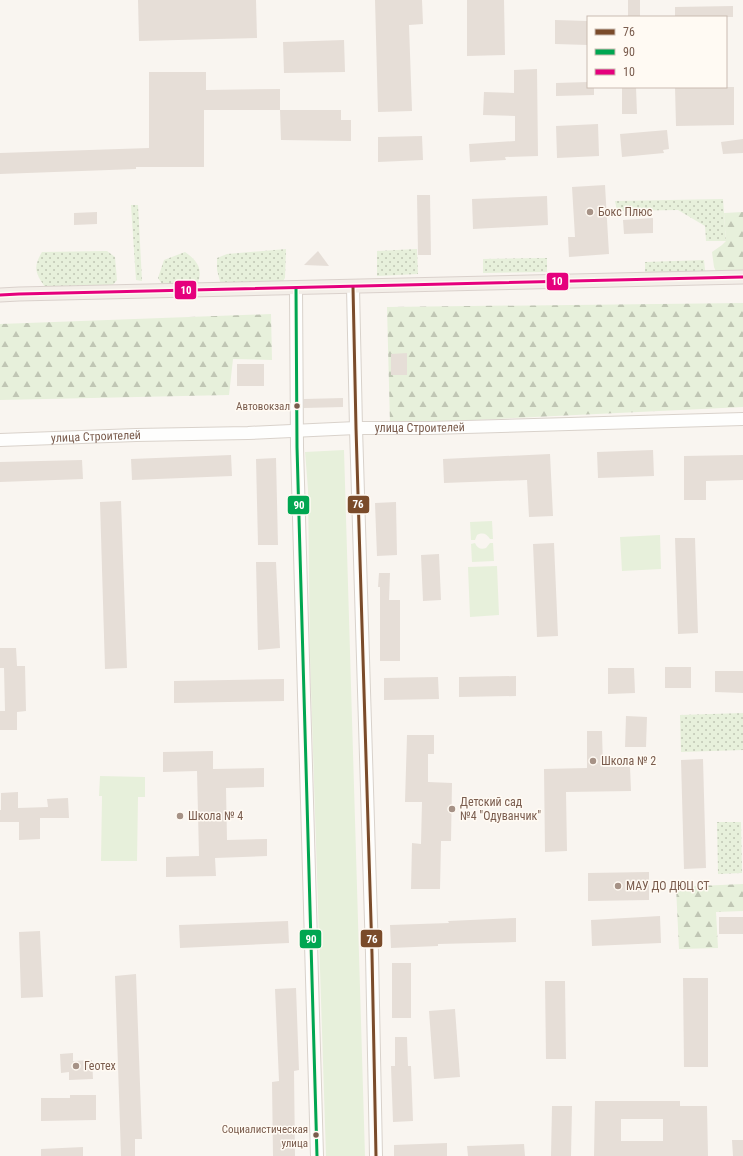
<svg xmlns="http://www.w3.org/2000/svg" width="743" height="1156" font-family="'Roboto Condensed',sans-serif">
	<defs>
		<pattern id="grass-dots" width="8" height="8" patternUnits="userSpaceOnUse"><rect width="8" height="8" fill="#e7f0db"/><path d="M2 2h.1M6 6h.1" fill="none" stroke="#c0c6b4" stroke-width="1.8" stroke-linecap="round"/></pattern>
		<pattern id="forest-firs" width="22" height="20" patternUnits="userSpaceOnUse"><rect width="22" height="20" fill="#e7f0db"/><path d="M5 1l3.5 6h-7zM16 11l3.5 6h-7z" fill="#c0c6b4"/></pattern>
	</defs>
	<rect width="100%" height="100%" fill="#f9f5f0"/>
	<g fill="url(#grass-dots)">
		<path d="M723 199 726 241H706L705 226 678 210 617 211 615 201Z"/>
		<path d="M131 205H138L142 281 136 280Z"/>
		<path d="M286 249 285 278 281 284 221 285 217 270V258L227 254Z"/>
		<path d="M417 249 418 274 377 276V251Z"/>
		<path d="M107 251 115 257 117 280 112 286 45 287C35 273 33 267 42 252Z"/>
		<path d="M185 252C199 262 203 270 197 286L164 287 158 278 164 260Z"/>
		<path d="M547 258V272L483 273V259Z"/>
		<path d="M704 260 706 279 645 281V262Z"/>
		<path d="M743 713V750L681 752 680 715Z"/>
		<path d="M717 822H741L742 873 718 874Z"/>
	</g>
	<g fill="url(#forest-firs)">
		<path d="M743 212V280L720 281 714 267 712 252 722 245 726 241 724 213Z"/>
		<path d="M743 303V407L390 424 387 307Z"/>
		<path d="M271 314 272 360 233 359 229 395 0 400V324Z"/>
		<path d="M743 884V911L716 912 718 948 679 949 676 887Z"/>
	</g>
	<g fill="#e7f0db">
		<path d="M344 450 365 1156H326L310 657 308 489 305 452Z"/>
		<path d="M492 521 493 539H490C487 534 483 532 477 535L475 540H471L470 522Z"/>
		<path d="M660 535 661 569 622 571 620 537Z"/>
		<path d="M475 543C477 548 481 550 486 548L490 543H493L494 561 472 562 471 544Z"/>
		<path d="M497 566 499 615 470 617 468 567Z"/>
		<path d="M100 776 145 777V797H138L137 861H101L102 796H99Z"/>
	</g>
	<g fill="#e6ded7" fill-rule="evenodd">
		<path d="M138 0H256L257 38 139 41Z"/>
		<path d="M375 0H422L423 24 409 25 412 111 378 112Z"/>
		<path d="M467 0H504L505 55 467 56Z"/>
		<rect x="628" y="0" width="12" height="17"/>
		<path d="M733 6V17H675V7Z"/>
		<path d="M555 20 588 21V45L555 44Z"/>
		<path d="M344 40 345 72 284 73 283 42Z"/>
		<path d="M537 69 538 156 505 157 506 160 470 162 469 144 515 141V116L483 115 484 92 514 93V70Z"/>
		<path d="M149 72H206V90L280 89V110H204V167H136V169L0 174V153L149 148Z"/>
		<path d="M588 82V87H594V95L556 96V83Z"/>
		<path d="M622 87H636L637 114H622Z"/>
		<path d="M675 87H734V125L676 126Z"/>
		<path d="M280 110H341V120H351V141L281 140Z"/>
		<path d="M598 124 599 156 557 158 556 126Z"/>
		<path d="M667 130 669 149 663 150 664 153 622 157 620 134Z"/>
		<path d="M422 136 423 160 378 162V137Z"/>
		<path d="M743 139V153L723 154 721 142Z"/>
		<path d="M605 185 609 254 569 257 568 237H575L572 187Z"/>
		<path d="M417 195H430L431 255H418Z"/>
		<path d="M547 196 548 225 473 229 472 199Z"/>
		<path d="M97 212V224L74 225V213Z"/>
		<path d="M653 218V233L624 234 623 220Z"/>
		<path d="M318 251 329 266 304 265Z"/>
		<path d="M407 353V375H391V354Z"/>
		<rect x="237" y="364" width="27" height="22"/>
		<path d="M343 398V407L304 408V399Z"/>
		<path d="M653 450 654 476 598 478 597 452Z"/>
		<path d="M550 454 553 516 529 517 527 480 444 483 443 459Z"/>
		<path d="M231 455 232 476 132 480 131 459Z"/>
		<path d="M743 455V480L706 481V500H684V456Z"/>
		<path d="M276 458 278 545H258L256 459Z"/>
		<path d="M82 460 83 479 0 482V462Z"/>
		<path d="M121 501 127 668 105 669 100 502Z"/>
		<path d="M396 502 397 555 377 556 375 503Z"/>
		<path d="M675 538H695L698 633 678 634Z"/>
		<path d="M554 543 558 636 537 637 533 544Z"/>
		<path d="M439 554 441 600 423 601 421 555Z"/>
		<path d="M256 562H276L280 648 258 650Z"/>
		<path d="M379 573H390L389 600H400V661H380V587H378Z"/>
		<path d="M0 648H16L17 666H25L26 711 17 712V730H0V711H5L4 668H0Z"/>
		<rect x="665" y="667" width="26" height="21"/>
		<path d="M608 668H634L635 693 608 694Z"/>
		<path d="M715 671H743V693L715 692Z"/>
		<path d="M516 676V696L459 697V677Z"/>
		<path d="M438 677 439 699 384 700V678Z"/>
		<path d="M284 679V701L174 703V681Z"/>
		<path d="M626 716 647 717 646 747H625Z"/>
		<path d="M587 731H602L603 767H630L631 791 566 792 567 851 545 852 544 769 587 768Z"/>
		<path d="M407 735H434V754H428V782L452 783 451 841H441L440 889H411L412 843 421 844 422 802H405Z"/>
		<path d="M213 751V769L264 768V787L226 788 227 840 267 839V856L215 858 216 876 166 877V857L199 856 197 771 163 772V752Z"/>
		<path d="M703 759 706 868 684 869 681 760Z"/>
		<path d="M18 792V808L48 807 47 799 68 798 69 818H40V839L19 840V822H0V810H1V793Z"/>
		<path d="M649 872V900L588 901V873Z"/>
		<path d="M660 916 661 943 592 946 591 920Z"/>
		<rect x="719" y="917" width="24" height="17"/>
		<path d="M516 918V942L438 944V946L391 948 390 925 449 923 448 921Z"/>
		<path d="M288 921 289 943 180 948 179 925Z"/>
		<path d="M40 931 43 997 21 998 19 932Z"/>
		<rect x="392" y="963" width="19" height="55"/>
		<path d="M136 974 142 1139H135V1156H121L115 976Z"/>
		<path d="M683 978H708V1067H684Z"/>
		<path d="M545 981H565L566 1059H546Z"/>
		<path d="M296 988 299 1070 294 1071 295 1156H273L272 1082 279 1081 275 989Z"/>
		<path d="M455 1009 460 1077 434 1079 429 1011Z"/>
		<path d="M395 1037H407L408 1066H411L413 1121 393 1122 391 1066H395Z"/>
		<path d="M73 1053V1061L92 1060 93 1079 69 1080V1072L61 1073 60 1054Z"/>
		<path d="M70 1095H96V1120L41 1121V1098H70Z"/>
		<path d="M595 1101H680V1106H707L708 1156H594ZM621 1119H663V1141H621Z"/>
		<path d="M552 1106H572L571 1156H551Z"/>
		<path d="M732 1140H743V1156H733Z"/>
		<path d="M447 1143V1156H394V1145Z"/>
		<path d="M524 1144 525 1156H468L467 1146Z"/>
		<path d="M83 1147V1156H41V1149Z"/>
	</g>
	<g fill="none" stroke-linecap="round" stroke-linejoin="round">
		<defs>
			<g id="secondary">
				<path d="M353 287 356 428 372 954 376 1156"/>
				<path d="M296 288 297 447 317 1156"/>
				<path id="s1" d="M0 440 136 435 248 433 356 428H430L743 419"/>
			</g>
			<path id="primary" d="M0 295 19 294 743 277"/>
		</defs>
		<use href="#secondary" stroke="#d9d2cb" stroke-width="14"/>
		<use href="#primary" stroke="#dad1cc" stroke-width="15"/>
		<use href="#secondary" stroke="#fefefd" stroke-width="12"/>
		<use href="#primary" stroke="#f3eee8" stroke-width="13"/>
		<defs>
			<path id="bus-1" d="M353 287 356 428 372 954 376 1156"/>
			<path id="bus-2" d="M296 288 297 447 317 1156"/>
			<path id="bus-3" d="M0 295 19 294 743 277"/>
		</defs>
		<use href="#bus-1" stroke="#fffaf3" stroke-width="6"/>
		<use href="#bus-2" stroke="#fffaf3" stroke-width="6"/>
		<use href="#bus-3" stroke="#fffaf3" stroke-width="6"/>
		<use href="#bus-1" stroke="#7a4b2a" stroke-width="3"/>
		<use href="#bus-2" stroke="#00a651" stroke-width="3"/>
		<use href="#bus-3" stroke="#e5007d" stroke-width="3"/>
	</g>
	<g fill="#a69286" stroke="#fffaf3" stroke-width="1.5">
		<circle cx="590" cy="212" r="4"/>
		<circle cx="593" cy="761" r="4"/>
		<circle cx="452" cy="809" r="4"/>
		<circle cx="180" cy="816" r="4"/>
		<circle cx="618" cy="886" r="4"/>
		<circle cx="76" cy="1066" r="4"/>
	</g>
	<g fill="#7a5c4d" stroke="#fffaf3" stroke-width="1.5">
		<circle cx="297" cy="406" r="3.5"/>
		<circle cx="316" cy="1135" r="3.5"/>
	</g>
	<g text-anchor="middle" stroke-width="3" stroke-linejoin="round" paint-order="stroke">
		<g font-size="11" fill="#7a5c4d" stroke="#fffaf3" text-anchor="end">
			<text x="290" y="410">Автовокзал</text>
			<text x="308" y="1133">Социалистическая<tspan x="308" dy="14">улица</tspan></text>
		</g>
		<g font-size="12" fill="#7a5c4d" stroke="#fffaf3" text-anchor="start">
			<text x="598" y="216">Бокс Плюс</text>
			<text x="601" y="765">Школа № 2</text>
			<text x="460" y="806">Детский сад<tspan x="460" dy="14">№4 "Одуванчик"</tspan></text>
			<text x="188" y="820">Школа № 4</text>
			<text x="626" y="890">МАУ ДО ДЮЦ СТ</text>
			<text x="84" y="1070">Геотех</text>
		</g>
		<g font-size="12" fill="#7a5c4d" stroke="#fffaf3">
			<text dy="4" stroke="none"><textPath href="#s1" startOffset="420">улица Строителей</textPath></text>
			<text dy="4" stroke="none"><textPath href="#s1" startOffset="96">улица Строителей</textPath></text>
		</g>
	</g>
	<g stroke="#fffaf3" stroke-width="1.5">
		<rect x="546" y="272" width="23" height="19" rx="4" fill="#e5007d"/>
		<rect x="174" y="280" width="23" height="20" rx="4" fill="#e5007d"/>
		<rect x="347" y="495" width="23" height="19" rx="4" fill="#7a4b2a"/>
		<rect x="287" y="495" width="23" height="20" rx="4" fill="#00a651"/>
		<rect x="360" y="929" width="23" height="19" rx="4" fill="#7a4b2a"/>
		<rect x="299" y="929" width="23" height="20" rx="4" fill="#00a651"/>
	</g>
	<g font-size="11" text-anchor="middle" font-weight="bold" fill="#fff">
		<text x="557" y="285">10</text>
		<text x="186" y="294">10</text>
		<text x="358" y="508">76</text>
		<text x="299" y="509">90</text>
		<text x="372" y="943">76</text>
		<text x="311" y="943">90</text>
	</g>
	<rect x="587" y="16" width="140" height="72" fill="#fffaf3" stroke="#cabbb1"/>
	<rect x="595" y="29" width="20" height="6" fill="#7a4b2a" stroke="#cabbb1"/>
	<text x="623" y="36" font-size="12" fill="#7a5c4d">76</text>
	<rect x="595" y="49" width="20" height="6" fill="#00a651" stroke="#cabbb1"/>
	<text x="623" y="56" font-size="12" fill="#7a5c4d">90</text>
	<rect x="595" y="69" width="20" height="6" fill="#e5007d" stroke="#cabbb1"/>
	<text x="623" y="76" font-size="12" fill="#7a5c4d">10</text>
</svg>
